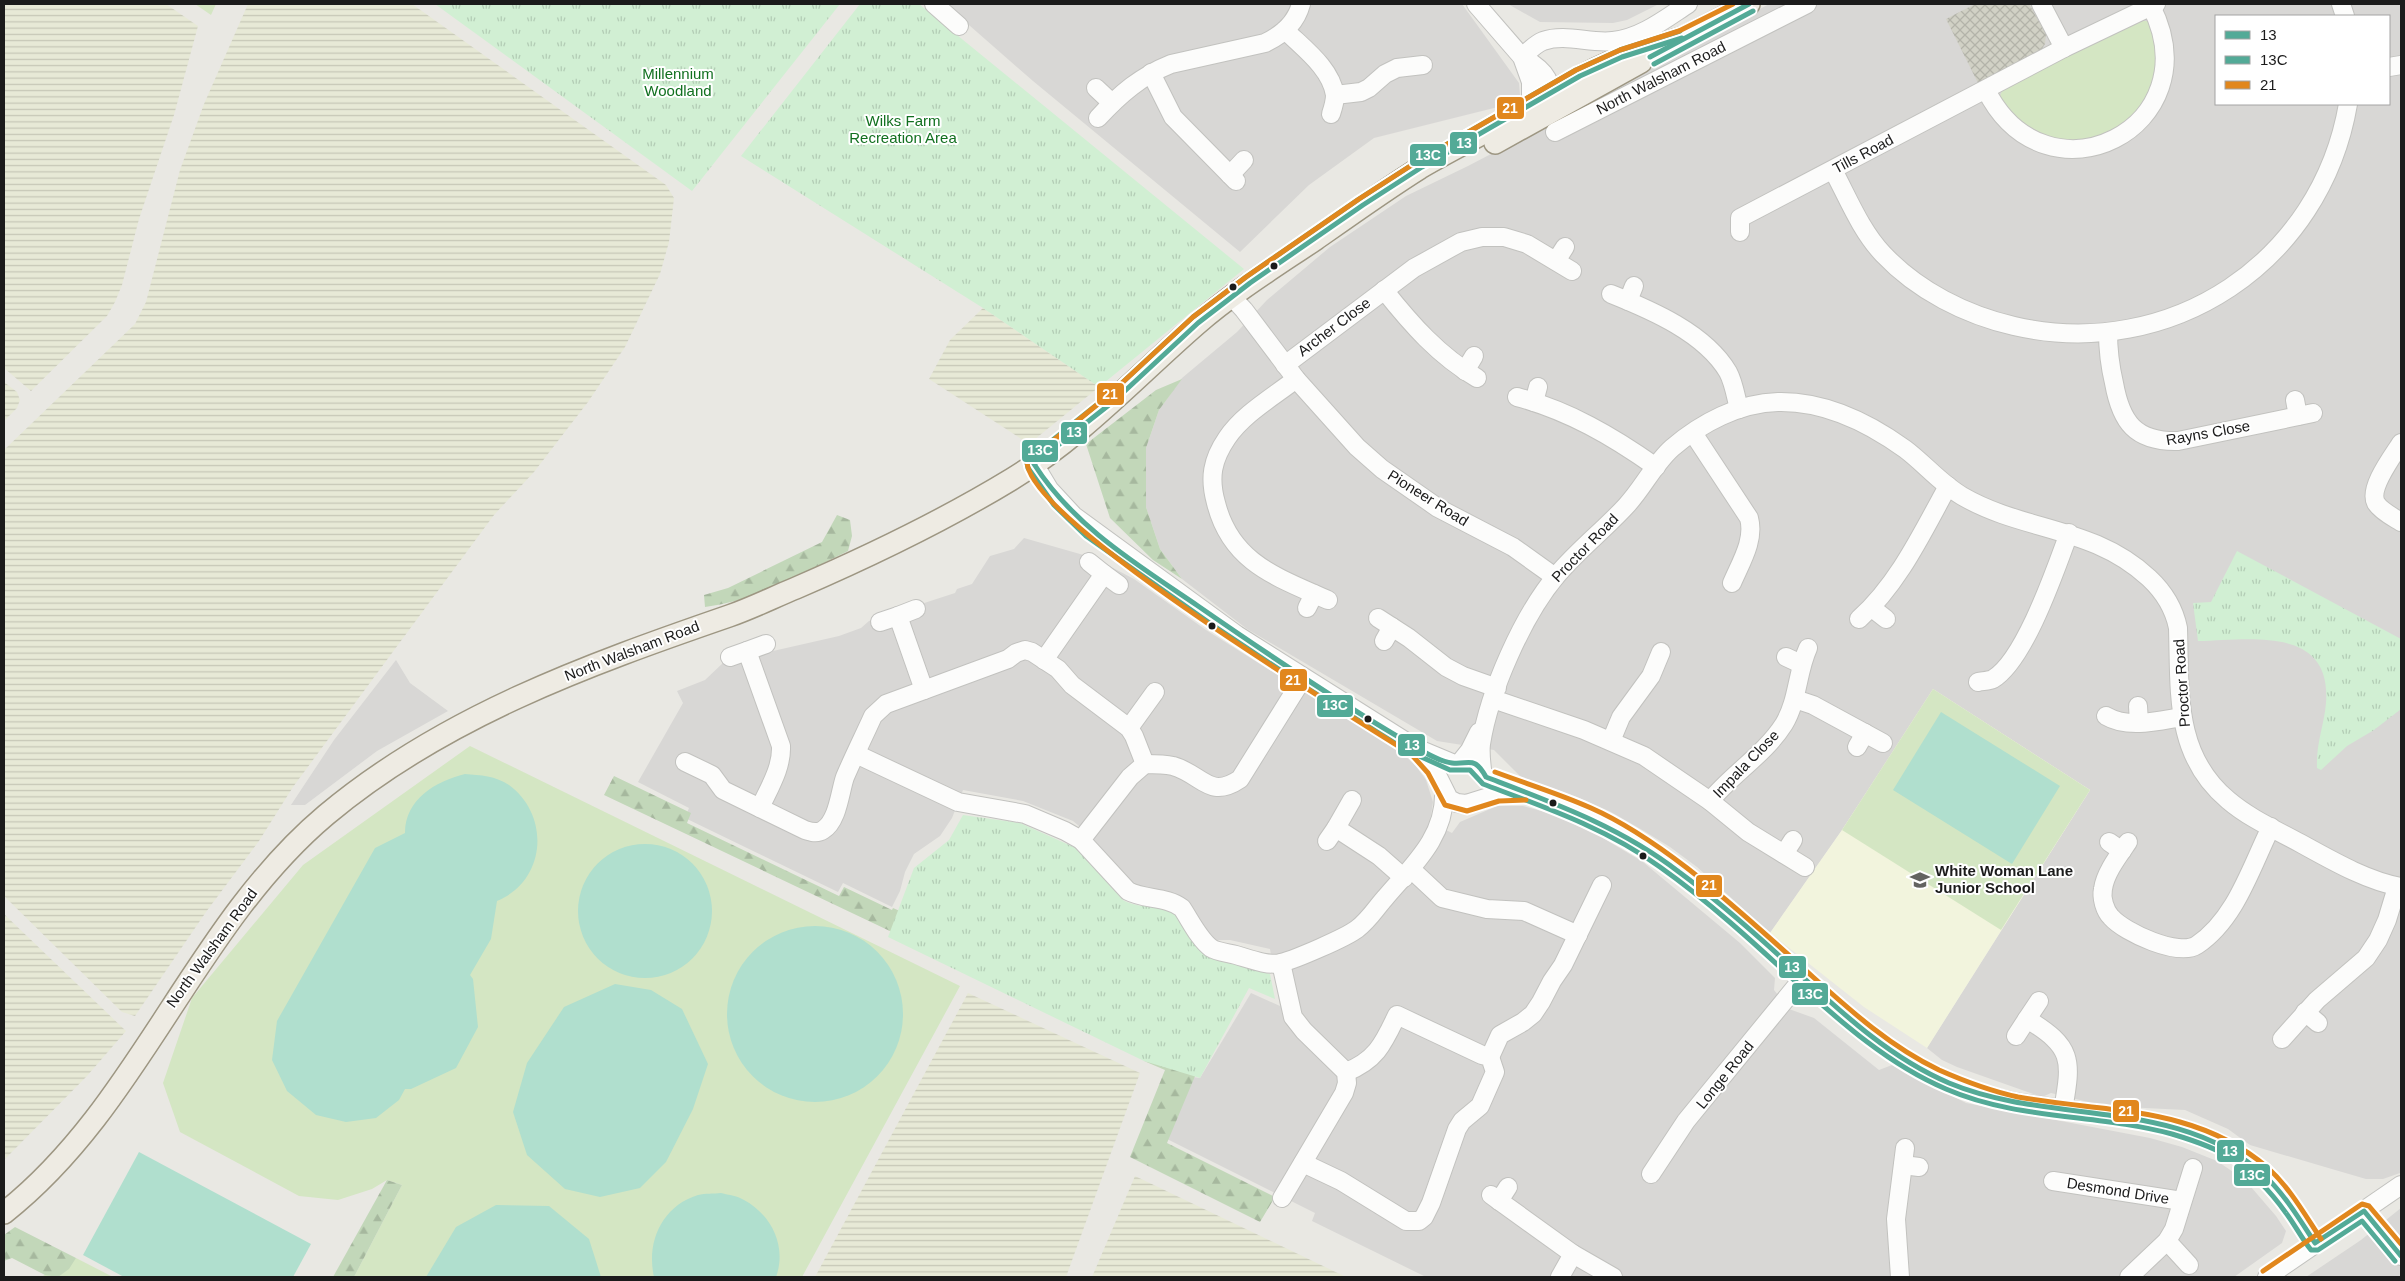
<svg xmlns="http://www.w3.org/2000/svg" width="2405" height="1281" font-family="Helvetica,sans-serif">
	<defs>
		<pattern id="construction-cross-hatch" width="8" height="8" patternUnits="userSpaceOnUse" patternTransform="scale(1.25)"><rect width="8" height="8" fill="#d1d1c5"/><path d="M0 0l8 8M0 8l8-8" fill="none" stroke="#b3b3a9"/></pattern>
		<pattern id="farmland-rules" width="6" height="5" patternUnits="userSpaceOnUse" patternTransform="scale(1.25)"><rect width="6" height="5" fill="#e7e9d6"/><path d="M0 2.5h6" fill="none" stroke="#c6c7b7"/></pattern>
		<pattern id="forest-firs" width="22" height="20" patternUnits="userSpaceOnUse" patternTransform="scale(1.25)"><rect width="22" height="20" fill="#c2d7b9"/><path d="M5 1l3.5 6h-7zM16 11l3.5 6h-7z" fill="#a6b89e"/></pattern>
		<pattern id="park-tufts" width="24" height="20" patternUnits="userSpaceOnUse" patternTransform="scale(1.25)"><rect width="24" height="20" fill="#d1efd3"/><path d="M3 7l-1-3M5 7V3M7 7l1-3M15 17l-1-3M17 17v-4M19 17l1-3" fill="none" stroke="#b3ccb5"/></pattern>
	</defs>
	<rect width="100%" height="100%" fill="#e9e8e3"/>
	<g fill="#d8d7d5" fill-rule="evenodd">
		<path d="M945 4H1462L1519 83 1520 95 1514 103 1374 138 1309 185 1240 252 1033 81Z"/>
		<path d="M1508 4H1659L1627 20 1613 23 1540 22Z"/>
		<path d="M1769 4H2401V1172L2400 1173 2383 1179H2366L2325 1167 2250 1145 2228 1129 2185 1110 2105 1106 2051 1093 2042 1097 1957 1067 1942 1060 1927 1048 2090 790 1934 690 1842 830 1770 933 1697 867 1670 847 1644 831 1611 812 1577 797 1521 777 1494 750 1437 741 1247 629 1182 579 1160 549 1146 507V448L1159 410 1182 378 1237 332 1267 300 1330 247 1406 196 1468 166 1579 108ZM2216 16H2389V104H2216Z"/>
		<path d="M1024 538 1094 558 1134 579 1206 630 1402 753 1416 766 1426 780 1433 802 1430 822 1452 833 1460 822 1497 806H1523L1552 814 1598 835 1643 862 1740 943 1775 978 1774 990 1789 1009 1814 1018 1879 1070 1892 1065 1966 1103 2150 1138 2182 1147 2217 1161 2245 1180 2276 1216 2286 1231 2282 1243 2234 1277H1426L1312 1221 1315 1213 1165 1138 1192 1077 1200 1078 1251 993 1280 1006 1270 949 1230 940H1216L1210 936 1178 895 1135 885 1127 880 1092 837 1073 821 1023 801 963 790 952 818 940 836 914 854 905 872 900 891 892 907 843 883 838 892 685 818 689 808 638 782 683 703 677 691 705 680 724 662 839 636 861 628 869 621 955 593 957 589 972 584 990 556 1014 549Z"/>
		<path d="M396 660 410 683 448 711 377 751 305 805H291L334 740Z"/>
		<path d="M2401 1208V1277H2306L2361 1240Z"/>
	</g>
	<path fill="#f2f4dd" d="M1933 689 2090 790 1927 1048 1864 1007 1770 933 1842 830Z"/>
	<path fill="url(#construction-cross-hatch)" d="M1975 4H2029L2046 34 2045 44 2039 53 1978 83 1946 19Z"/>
	<g fill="url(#farmland-rules)">
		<path d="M4 4H166L198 26 174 115 139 219 122 285 115 302 107 316 31 391 4 368Z"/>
		<path d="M248 4H412L666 185 674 198 669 242 660 274 625 347 588 402 534 472 494 515 293 787 259 841 206 912 135 1016 122 1012 4 896V450L135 324 146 302 180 170 204 104Z"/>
		<path d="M983 308 1099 387 1029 444 929 379 950 340Z"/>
		<path d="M4 382 17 392 20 400 17 408 4 421Z"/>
		<path d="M4 914 126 1031 87 1076 4 1160Z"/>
		<path d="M968 993 1140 1073 1066 1277H815Z"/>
		<path d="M1135 1176 1346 1277H1092Z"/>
	</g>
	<g fill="#d4e6c3">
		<path d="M195 4H216L211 15Z"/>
		<path d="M2138 21H2148L2158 45 2157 80 2129 125 2079 144 2024 131 2000 96 2004 86Z"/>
		<path d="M1933 689 2090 790 2001 930 1842 830Z"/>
		<path d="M470 746 960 986 802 1277H354L402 1185 387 1180 372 1189 338 1200 299 1196 180 1132 163 1083 192 998 303 865Z"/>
		<path d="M76 1258 113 1277H41Z"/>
	</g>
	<g fill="url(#forest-firs)">
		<path d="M1182 379 1159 410 1146 448V507L1160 549 1182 579 1153 560 1110 518 1086 444 1156 390Z"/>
		<path d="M837 515 850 520 852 536 848 551C802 573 756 601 705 607L704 595 728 588 822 542Z"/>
		<path d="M614 776 691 813 687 823 839 896 844 887 892 910 893 908 902 912 913 942 604 795Z"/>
		<path d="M1144 1061 1198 1069 1167 1143 1275 1197 1260 1222 1130 1157 1165 1070Z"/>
		<path d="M387 1180 402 1185 354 1277H333Z"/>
		<path d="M15 1227 76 1258 69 1269 58 1277 45 1275 12 1258 4 1261V1235Z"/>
	</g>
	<g fill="url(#park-tufts)">
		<path d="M435 4H840L692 191Z"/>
		<path d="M860 4H919L1244 269 1099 387 983 308 741 156Z"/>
		<path d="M2237 551 2401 639V709L2374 730 2347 746 2321 770 2317 768C2316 743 2324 726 2326 703 2332 625 2250 640 2198 641L2193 603 2211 602Z"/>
		<path d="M963 815 1020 823 1076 848 1123 900C1138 909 1157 904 1173 912L1214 959 1237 964 1270 974 1275 999 1249 988 1200 1078 1144 1061 888 937 914 868 949 840Z"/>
	</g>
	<g fill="#b0dfce">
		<path d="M1941 712 2060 786 2012 864 1893 790Z"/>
		<path d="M465 774C480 775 496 776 509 785 551 816 546 881 497 901L491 939 470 975 473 979 478 1027 456 1068 411 1089H405L399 1100 376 1118 346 1122 316 1115 287 1091 272 1060 277 1021 375 848 405 833C405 799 436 781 465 774Z"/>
		<circle cx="645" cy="911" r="67"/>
		<circle cx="815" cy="1014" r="88"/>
		<path d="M615 984 651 990 682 1009 708 1064 693 1109 666 1162 640 1188 600 1197 565 1189 527 1155 513 1112 527 1063 564 1007Z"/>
		<path d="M139 1152 311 1244 293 1277H124L83 1255Z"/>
		<path d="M721 1193C729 1195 738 1196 744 1200 772 1215 787 1247 776 1277H654C646 1242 662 1206 698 1195 705 1193 714 1194 721 1193Z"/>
		<path d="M496 1205 549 1206 589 1239 601 1277H426L456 1227Z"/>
	</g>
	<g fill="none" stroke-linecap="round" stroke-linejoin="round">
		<defs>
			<g id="minor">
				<path d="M934 4 959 26"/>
				<path d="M1476 4 1522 57 1531 82V103L1550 112C1553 81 1548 72 1522 57"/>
				<path d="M2041 4 2064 48"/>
				<path d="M2341 4 2345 16"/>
				<path d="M1285 30C1303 48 1331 68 1335 95 1335 101 1333 108 1331 114"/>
				<path d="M1522 57C1528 52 1535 44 1543 41 1566 33 1590 44 1613 41 1641 38 1665 19 1688 4"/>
				<path d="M2389 67 2401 65"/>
				<path d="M1151 73 1173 117 1236 181"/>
				<path d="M1096 88 1112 103"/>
				<path d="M1986 90C2047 211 2213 127 2151 6"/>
				<path d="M1335 95 1361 92 1369 88 1385 74 1397 68 1423 65"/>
				<path d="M1098 118C1120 94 1141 76 1171 64L1265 43C1282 35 1296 23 1301 4"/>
				<path d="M1555 132 1807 4"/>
				<path d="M1833 170C1848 198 1861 231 1883 254 1918 291 1966 315 2014 326 2171 362 2321 262 2348 104"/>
				<path d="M1230 175 1244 160"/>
				<path d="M1740 232V218L2064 48 2156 4"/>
				<path d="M1556 261 1565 247"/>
				<path d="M1384 290C1411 324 1439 356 1477 378"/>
				<path d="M1611 294C1651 310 1705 333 1728 372 1734 383 1736 398 1739 409"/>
				<path d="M1232 297 1244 310 1296 379 1357 447 1382 469 1438 508 1513 547 1555 577"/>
				<path d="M1628 301 1634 286"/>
				<path d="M2108 332C2108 350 2110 366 2114 383 2121 422 2135 442 2178 441L2313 413"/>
				<path d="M1285 365 1414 268 1461 242 1482 237H1504L1527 244 1572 271"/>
				<path d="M1465 371 1474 356"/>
				<path d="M1296 379C1273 397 1243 414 1227 438 1212 460 1209 478 1216 503 1231 563 1277 577 1328 600"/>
				<path d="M1517 397C1569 411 1612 436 1656 467"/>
				<path d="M2295 400 2298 416"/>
				<path d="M1534 402 1538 387"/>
				<path d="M1693 433 1749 518C1755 540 1741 562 1732 583"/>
				<path d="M2401 443C2393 456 2368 488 2376 503 2381 511 2393 517 2401 522"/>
				<path d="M1034 464 1049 489 1074 516 1237 635 1416 748 1452 763"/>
				<path d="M1104 574 1119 585"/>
				<path d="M1307 608 1314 594"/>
				<path d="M1872 608 1886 619"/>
				<path d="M898 616 916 609"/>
				<path d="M1378 618 1409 638 1446 667 1463 676 1497 688"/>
				<path d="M1859 619C1899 583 1922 533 1948 486"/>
				<path d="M880 622 898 616 924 690"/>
				<path d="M1384 641 1392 627"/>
				<path d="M747 651 766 644"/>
				<path d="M730 657 747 651 781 746C782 768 769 788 760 808"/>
				<path d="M1786 657 1801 664"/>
				<path d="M1044 660 1104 574 1089 562"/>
				<path d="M1978 682C1982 681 1989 681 1993 679 2025 660 2056 568 2069 533"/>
				<path d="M1493 699 1584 730 1644 756 1710 801 1748 832 1805 867"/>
				<path d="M1795 699 1813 705 1883 743"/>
				<path d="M2138 706 2139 723"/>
				<path d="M2106 716C2128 729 2158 721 2182 717"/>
				<path d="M1129 728 1155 692"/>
				<path d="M1611 741 1621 717 1651 676 1661 652"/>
				<path d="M1857 747 1865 733"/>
				<path d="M1419 751 1434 769 1449 799 1457 803 1466 804 1498 794H1521"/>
				<path d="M856 754 958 802 1025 814 1065 831 1081 840 1128 891C1145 900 1166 896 1182 908 1190 920 1199 939 1211 948 1217 952 1229 953 1236 955 1250 959 1267 966 1281 963 1296 959 1345 938 1357 929 1369 920 1376 908 1385 898 1412 866 1446 837 1444 791"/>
				<path d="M1462 760 1470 750 1479 732"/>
				<path d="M685 762 712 775 723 790 805 830C811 832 817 834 823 830 838 821 840 791 845 777 854 756 864 736 873 716L886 704 1008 659 1016 653 1025 650 1032 652 1058 669 1072 685 1129 728 1134 736 1145 764"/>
				<path d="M1482 769C1481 761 1480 752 1481 744 1489 692 1523 615 1557 575 1578 550 1604 530 1626 506 1643 488 1654 464 1672 448 1701 423 1739 403 1778 402 1824 401 1869 423 1905 449 1925 464 1940 483 1962 496 2024 532 2093 526 2149 578 2164 592 2174 608 2178 628 2180 692 2174 755 2228 800 2249 818 2276 830 2300 843 2331 860 2367 881 2401 887"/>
				<path d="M1486 777C1549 801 1609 820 1664 860 1701 887 1735 917 1770 948 1827 998 1879 1052 1950 1083 2049 1126 2188 1096 2265 1176 2285 1196 2300 1220 2315 1243"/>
				<path d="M1352 800 1336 828 1379 856 1404 878"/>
				<path d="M1710 801C1732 774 1765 754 1784 724 1798 701 1797 672 1808 648"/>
				<path d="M1081 840 1130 777 1145 764C1155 764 1164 764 1173 766 1202 774 1209 800 1240 779L1303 678"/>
				<path d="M1327 841 1336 828"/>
				<path d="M2109 842 2122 851"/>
				<path d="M2128 842C2119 855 2105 873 2103 889 2101 898 2105 911 2111 917 2125 933 2179 957 2197 945 2236 919 2251 867 2271 827"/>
				<path d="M1784 854 1793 840"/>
				<path d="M1412 870 1442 898 1487 909 1524 911 1578 935"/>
				<path d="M1281 963 1293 1017 1304 1031 1346 1072 1347 1083 1344 1093 1282 1198"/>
				<path d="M2305 1012 2318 1023"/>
				<path d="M2027 1019 2039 1001"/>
				<path d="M2016 1036 2027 1019C2073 1047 2072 1059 2063 1110"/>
				<path d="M2282 1039 2317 1000 2366 958 2378 940 2387 920 2397 887"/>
				<path d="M1490 1057 1500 1035 1523 1022 1533 1014 1541 1002 1552 981 1563 965 1602 885"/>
				<path d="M1303 1163 1341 1181 1406 1221H1419L1424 1217 1431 1203 1457 1129 1462 1121 1480 1106 1495 1072 1490 1057 1482 1055 1397 1015C1384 1042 1377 1060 1346 1072"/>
				<path d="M1903 1165 1919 1167"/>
				<path d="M1651 1174 1686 1121 1803 978"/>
				<path d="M2053 1181 2182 1201"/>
				<path d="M1491 1195 1573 1254 1613 1277"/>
				<path d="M1499 1201 1508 1187"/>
				<path d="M2364 1211 2401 1256"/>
				<path d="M2167 1241 2189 1265"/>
				<path d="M1560 1277 1573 1254"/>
				<path d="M1900 1277 1896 1219 1905 1148"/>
				<path d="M2129 1277 2167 1241 2174 1229 2193 1168"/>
				<path d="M2267 1277 2401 1185"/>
			</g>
			<g id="major">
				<path d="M1671 44 1749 4"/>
				<path d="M1495 143 1641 62"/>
				<path d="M4 1213C140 1106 193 927 326 815 443 717 587 665 729 616 752 608 774 597 796 588 870 556 943 521 1012 479 1081 437 1136 377 1197 324 1234 292 1276 266 1316 239 1350 215 1385 190 1420 168 1447 152 1476 138 1503 122 1542 98 1580 74 1623 57 1642 50 1663 44 1682 38"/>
			</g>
		</defs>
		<use href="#minor" stroke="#c2c2bf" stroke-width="20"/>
		<use href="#major" stroke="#9d9682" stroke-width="24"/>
		<use href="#minor" stroke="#fcfcfb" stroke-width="18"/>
		<use href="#major" stroke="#eeebe3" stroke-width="21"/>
		<defs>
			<g id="bus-1">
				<path d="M1682 38 1622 57 1580 76 1422 167 1363 205 1250 283 1198 323 1114 401 1034 464C1074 527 1138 565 1198 606 1266 653 1335 700 1407 742 1419 749 1437 761 1452 763 1469 765 1474 755 1486 777 1554 803 1621 827 1679 872 1720 902 1758 936 1795 970 1842 1013 1890 1058 1949 1083 2052 1126 2178 1096 2265 1176 2285 1195 2300 1220 2315 1243L2364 1211 2401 1256"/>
				<path d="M1650 57 1749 4"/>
			</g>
			<g id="bus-2">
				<path d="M1680 31 1620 50 1576 70 1418 161 1359 199 1246 277 1193 317 1109 395 1029 459 1027 463 1028 468 1054 505 1086 536 1211 624 1307 688 1406 750 1450 770H1470L1483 784C1544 807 1606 828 1660 867 1708 901 1752 941 1795 981 1841 1022 1889 1065 1946 1089 2017 1120 2098 1114 2172 1134 2192 1140 2214 1147 2231 1158 2253 1173 2271 1192 2286 1213 2295 1225 2302 1239 2311 1250H2318L2362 1221 2395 1261"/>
				<path d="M1654 64 1753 11"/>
			</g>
			<g id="bus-3">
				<path d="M1495 772C1527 784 1560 794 1591 808 1625 823 1657 845 1687 868 1731 902 1772 940 1813 977 1852 1012 1891 1047 1939 1070 1964 1081 1990 1091 2018 1097 2107 1113 2195 1105 2268 1168 2290 1188 2305 1215 2321 1239"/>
				<path d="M1526 800 1499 801 1467 811 1445 805 1428 773 1411 754C1351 716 1029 522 1027 462L1109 395 1193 317 1246 277 1359 199 1418 161 1576 70 1620 50 1679 31 1733 4"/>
				<path d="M2263 1271 2362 1204 2369 1206 2401 1244"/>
			</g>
		</defs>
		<use href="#bus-1" stroke="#fff" stroke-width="9"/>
		<use href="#bus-2" stroke="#fff" stroke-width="9"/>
		<use href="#bus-3" stroke="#fff" stroke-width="9"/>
		<use href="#bus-1" stroke="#53aa97" stroke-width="5"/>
		<use href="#bus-2" stroke="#53aa97" stroke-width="5"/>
		<use href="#bus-3" stroke="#e1871d" stroke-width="5"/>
	</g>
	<defs>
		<symbol id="school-bare" viewBox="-9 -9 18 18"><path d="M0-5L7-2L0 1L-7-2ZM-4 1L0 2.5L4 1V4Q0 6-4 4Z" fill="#636361" stroke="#fff" stroke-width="2.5" paint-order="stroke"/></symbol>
	</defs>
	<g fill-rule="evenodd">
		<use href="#school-bare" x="1906" y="866" width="28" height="28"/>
	</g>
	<g fill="#1b1b1b" stroke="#fff" stroke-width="2">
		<circle cx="1274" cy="266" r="4.5"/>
		<circle cx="1233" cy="287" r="4.5"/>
		<circle cx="1212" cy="626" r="4.5"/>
		<circle cx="1368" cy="719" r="4.5"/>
		<circle cx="1553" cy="803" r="4.5"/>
		<circle cx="1643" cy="856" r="4.5"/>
	</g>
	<g text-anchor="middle" stroke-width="4" stroke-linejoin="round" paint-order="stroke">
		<g font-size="15" fill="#11701f" stroke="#fff">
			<text x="678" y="79">Millennium<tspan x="678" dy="17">Woodland</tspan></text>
			<text x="903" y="126">Wilks Farm<tspan x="903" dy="17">Recreation Area</tspan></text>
		</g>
		<g font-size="15" fill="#1b1b1b" stroke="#fff">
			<text transform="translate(1661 78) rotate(-27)" y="5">North Walsham Road</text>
			<text transform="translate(1863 154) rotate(-28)" y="5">Tills Road</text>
			<text transform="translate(1334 327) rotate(-37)" y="5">Archer Close</text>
			<text transform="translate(2208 433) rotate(-10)" y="5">Rayns Close</text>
			<text transform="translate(1428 498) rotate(32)" y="5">Pioneer Road</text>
			<text transform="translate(1585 548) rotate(-46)" y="5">Proctor Road</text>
			<text transform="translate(632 651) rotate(-21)" y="5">North Walsham Road</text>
			<text transform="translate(2182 683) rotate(-94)" y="5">Proctor Road</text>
			<text transform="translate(1746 764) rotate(-46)" y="5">Impala Close</text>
			<text transform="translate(212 948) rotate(-54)" y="5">North Walsham Road</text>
			<text transform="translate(1725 1075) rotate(-51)" y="5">Longe Road</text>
			<text transform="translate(2118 1191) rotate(9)" y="5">Desmond Drive</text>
		</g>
		<g font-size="15" font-weight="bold" fill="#1b1b1b" stroke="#fff" text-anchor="start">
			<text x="1935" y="876">White Woman Lane<tspan x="1935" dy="17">Junior School</tspan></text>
		</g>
	</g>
	<g stroke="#fff" stroke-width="2">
		<rect x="1496" y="96" width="29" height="24" rx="5" fill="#e1871d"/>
		<rect x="1449" y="131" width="29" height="24" rx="5" fill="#53aa97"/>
		<rect x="1409" y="143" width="38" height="24" rx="5" fill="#53aa97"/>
		<rect x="1096" y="382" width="29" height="24" rx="5" fill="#e1871d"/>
		<rect x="1060" y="421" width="28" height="24" rx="5" fill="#53aa97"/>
		<rect x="1021" y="439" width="38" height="24" rx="5" fill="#53aa97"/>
		<rect x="1279" y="668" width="29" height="24" rx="5" fill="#e1871d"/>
		<rect x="1316" y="694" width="38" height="24" rx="5" fill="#53aa97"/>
		<rect x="1397" y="733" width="29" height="24" rx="5" fill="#53aa97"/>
		<rect x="1695" y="874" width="28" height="24" rx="5" fill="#e1871d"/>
		<rect x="1778" y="955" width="29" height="24" rx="5" fill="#53aa97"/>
		<rect x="1791" y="982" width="38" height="24" rx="5" fill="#53aa97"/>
		<rect x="2112" y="1099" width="28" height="24" rx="5" fill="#e1871d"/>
		<rect x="2216" y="1139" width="29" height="24" rx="5" fill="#53aa97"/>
		<rect x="2233" y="1163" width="38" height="24" rx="5" fill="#53aa97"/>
	</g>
	<g font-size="14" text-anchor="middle" font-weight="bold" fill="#fff">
		<text x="1510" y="113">21</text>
		<text x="1464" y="148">13</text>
		<text x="1428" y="160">13C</text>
		<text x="1110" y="399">21</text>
		<text x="1074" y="437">13</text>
		<text x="1040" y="455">13C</text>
		<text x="1293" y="685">21</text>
		<text x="1335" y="710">13C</text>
		<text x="1412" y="750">13</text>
		<text x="1709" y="890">21</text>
		<text x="1792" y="972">13</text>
		<text x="1810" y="999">13C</text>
		<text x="2126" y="1116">21</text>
		<text x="2230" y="1156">13</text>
		<text x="2252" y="1180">13C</text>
	</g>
	<rect width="2405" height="1281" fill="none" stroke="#1b1b1b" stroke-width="10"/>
	<rect x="2215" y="15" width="175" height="90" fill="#ffffff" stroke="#a4a4a4"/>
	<rect x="2225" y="31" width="25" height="8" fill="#53aa97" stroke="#a4a4a4"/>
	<text x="2260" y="40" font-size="15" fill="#1b1b1b">13</text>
	<rect x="2225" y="56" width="25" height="8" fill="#53aa97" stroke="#a4a4a4"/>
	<text x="2260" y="65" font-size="15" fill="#1b1b1b">13C</text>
	<rect x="2225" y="81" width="25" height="8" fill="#e1871d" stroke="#a4a4a4"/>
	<text x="2260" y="90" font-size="15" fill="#1b1b1b">21</text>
</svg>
